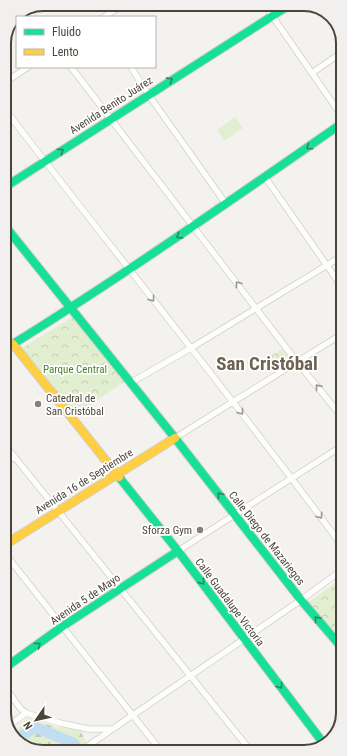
<svg xmlns="http://www.w3.org/2000/svg" width="347" height="756" font-family="'Roboto Condensed',sans-serif">
	<defs>
		<pattern id="forest-firs" width="22" height="20" patternUnits="userSpaceOnUse"><rect width="22" height="20" fill="#e1eecf"/><path d="M5 1l3.5 6h-7zM16 11l3.5 6h-7z" fill="#c3cdb2"/></pattern>
		<pattern id="park-crowns" width="20" height="18" patternUnits="userSpaceOnUse"><rect width="20" height="18" fill="#e1eecf"/><path d="M2 6a3 3 0 1 1 6 0M12 15a3 3 0 1 1 6 0" fill="none" stroke="#c3cdb2"/></pattern>
	</defs>
	<rect width="100%" height="100%" fill="#f4f2ee"/>
	<path fill="url(#forest-firs)" d="M28 718 55 727 80 730 87 744 77 752H41L20 744 13 734Z"/>
	<g fill="url(#park-crowns)">
		<path d="M73 317 124 382 74 416 22 348Z"/>
		<path d="M282 349 289 360 278 367 271 356Z"/>
		<path d="M343 577V642L309 602Z"/>
	</g>
	<path fill="#e1eecf" d="M235 117 243 128 224 141 217 130Z"/>
	<g fill="none" stroke-linecap="round" stroke-linejoin="round">
		<path stroke="#c0ddf1" stroke-width="11" d="M16 740 35 727 73 743 80 752"/>
		<defs>
			<g id="street">
				<path d="M264 4 341 115"/>
				<path d="M28 11 33 17"/>
				<path d="M104 17 124 4"/>
				<path d="M71 67 297 362 342 417"/>
				<path d="M131 67 148 94 226 204"/>
				<path d="M312 73 341 53"/>
				<path d="M4 83 28 67"/>
				<path d="M4 108C116 255 233 397 342 546"/>
				<path d="M265 177 342 287"/>
				<path d="M5 334 13 344"/>
				<path d="M130 383 191 348 342 256"/>
				<path d="M175 438 342 334"/>
				<path d="M5 445 250 750"/>
				<path d="M5 463 15 457"/>
				<path d="M342 476V496"/>
				<path d="M178 551 342 446"/>
				<path d="M6 555 161 751"/>
				<path d="M6 688 20 708 26 713 60 723 88 729H110"/>
				<path d="M7 727 26 713"/>
				<path d="M79 752 301 600 342 570"/>
			</g>
			<g id="fast">
				<path d="M5 187 291 4"/>
				<path d="M5 226 175 438 301 600 343 649"/>
				<path d="M5 349C120 278 230 201 341 124"/>
				<path d="M119 477 178 551 324 744"/>
				<path d="M6 667 63 626 178 551"/>
			</g>
			<g id="slow">
				<path d="M13 344 119 477"/>
				<path d="M6 544 175 438"/>
			</g>
		</defs>
		<use href="#street" stroke="#d2d0cb" stroke-width="7"/>
		<use href="#fast" stroke="#d3cfc5" stroke-width="10"/>
		<use href="#slow" stroke="#d3cfc5" stroke-width="10"/>
		<use href="#street" stroke="#fdfdfc" stroke-width="5.5"/>
		<use href="#fast" stroke="#16e098" stroke-width="8"/>
		<use href="#slow" stroke="#ffcf43" stroke-width="8"/>
	</g>
	<defs><path id="oneway-chevron" d="M-2-3.5L2.5 0L-2 3.5" fill="none" stroke-width="1.6" stroke-linecap="round" stroke-linejoin="round"/></defs>
	<g stroke="#36825f">
		<use href="#oneway-chevron" transform="translate(170 80) rotate(-32)"/>
		<use href="#oneway-chevron" transform="translate(309 147) rotate(145)"/>
		<use href="#oneway-chevron" transform="translate(61 151) rotate(-34)"/>
		<use href="#oneway-chevron" transform="translate(179 236) rotate(147)"/>
		<use href="#oneway-chevron" transform="translate(220 495) rotate(-128)"/>
		<use href="#oneway-chevron" transform="translate(202 582) rotate(53)"/>
		<use href="#oneway-chevron" transform="translate(317 619) rotate(-130)"/>
		<use href="#oneway-chevron" transform="translate(38 645) rotate(-36)"/>
		<use href="#oneway-chevron" transform="translate(280 686) rotate(53)"/>
	</g>
	<g stroke="#9b9791">
		<use href="#oneway-chevron" transform="translate(238 284) rotate(-127)"/>
		<use href="#oneway-chevron" transform="translate(152 299) rotate(52)"/>
		<use href="#oneway-chevron" transform="translate(318 387) rotate(-129)"/>
		<use href="#oneway-chevron" transform="translate(241 412) rotate(52)"/>
		<use href="#oneway-chevron" transform="translate(320 516) rotate(54)"/>
	</g>
	<g fill="#868178" stroke="#fff" stroke-width="1.5">
		<circle cx="38" cy="404" r="4"/>
		<circle cx="200" cy="530" r="4"/>
	</g>
	<g text-anchor="middle" stroke-width="3.5" stroke-linejoin="round" paint-order="stroke">
		<g font-size="11" fill="#4b4439" stroke="#fff">
			<text transform="translate(111 105) rotate(-33)" y="4">Avenida Benito Juárez</text>
			<text transform="translate(84 481) rotate(-32)" y="4">Avenida 16 de Septiembre</text>
			<text transform="translate(267 538) rotate(52)" y="4">Calle Diego de Mazariegos</text>
			<text transform="translate(85 599) rotate(-34)" y="4">Avenida 5 de Mayo</text>
			<text transform="translate(230 602) rotate(53)" y="4">Calle Guadalupe Victoria</text>
		</g>
		<g font-size="11" fill="#4a7f2a" stroke="#fff">
			<text x="75" y="373">Parque Central</text>
		</g>
		<g font-size="11" fill="#4b4439" stroke="#fff" text-anchor="start">
			<text x="46" y="402">Catedral de<tspan x="46" dy="13">San Cristóbal</tspan></text>
			<text x="192" y="534" text-anchor="end">Sforza Gym</text>
		</g>
		<g font-size="19" font-weight="bold" fill="#6e6250" stroke="#fff">
			<text x="267" y="370">San Cristóbal</text>
		</g>
	</g>
	<path d="M0 0H347V756H0ZM43 11H304A32 32 0 0 1 336 43V713A32 32 0 0 1 304 745H43A32 32 0 0 1 11 713V43A32 32 0 0 1 43 11Z" fill="#f1f0ef" fill-rule="evenodd"/>
	<path fill="none" stroke="#4b4439" stroke-width="2" d="M43 11H304A32 32 0 0 1 336 43V713A32 32 0 0 1 304 745H43A32 32 0 0 1 11 713V43A32 32 0 0 1 43 11Z"/>
	<rect x="16" y="16" width="140" height="52" fill="#ffffff" stroke="#b7b4b0"/>
	<rect x="24" y="29" width="20" height="6" fill="#16e098" stroke="#b7b4b0"/>
	<text x="52" y="36" font-size="12" fill="#4b4439">Fluido</text>
	<rect x="24" y="49" width="20" height="6" fill="#ffcf43" stroke="#b7b4b0"/>
	<text x="52" y="56" font-size="12" fill="#4b4439">Lento</text>
	<g transform="translate(36 720) rotate(236)" stroke="#ffffff" stroke-width="3" paint-order="stroke">
	<path d="M0-3L7 15L0 10L-7 15Z" fill="#4b4439"/>
	<text y="-6" font-size="11" font-weight="bold" text-anchor="middle" fill="#4b4439">N</text>
	</g>
</svg>
